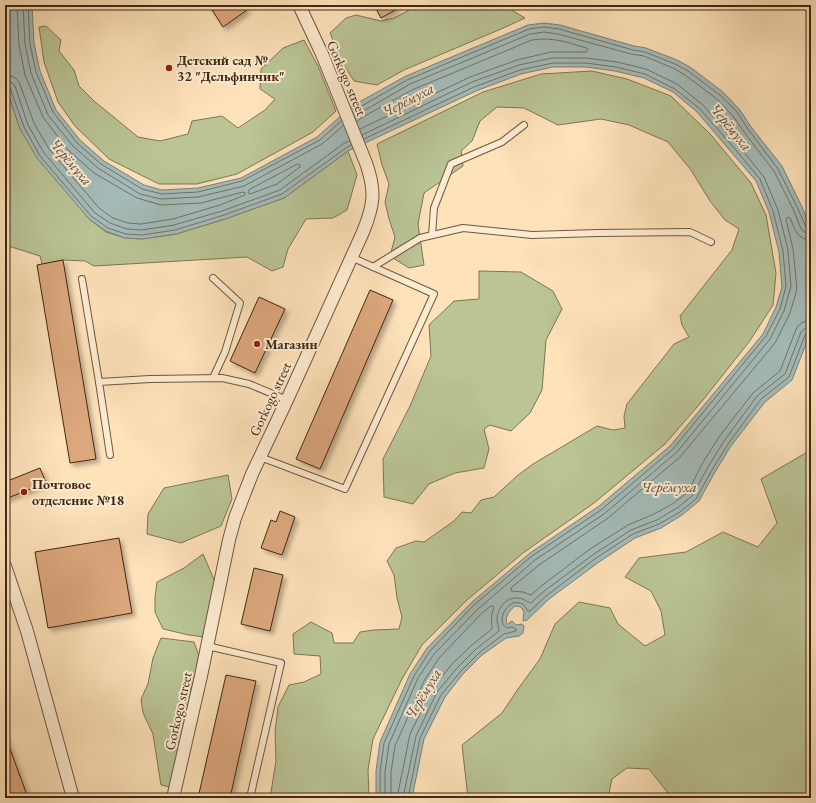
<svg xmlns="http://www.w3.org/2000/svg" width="816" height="803" font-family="'EB Garamond',serif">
	<defs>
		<filter id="shadow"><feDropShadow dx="3.5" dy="3.5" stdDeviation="2" flood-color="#0004"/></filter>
	</defs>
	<rect width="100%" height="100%" fill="#fee2ba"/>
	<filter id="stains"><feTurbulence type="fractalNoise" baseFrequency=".005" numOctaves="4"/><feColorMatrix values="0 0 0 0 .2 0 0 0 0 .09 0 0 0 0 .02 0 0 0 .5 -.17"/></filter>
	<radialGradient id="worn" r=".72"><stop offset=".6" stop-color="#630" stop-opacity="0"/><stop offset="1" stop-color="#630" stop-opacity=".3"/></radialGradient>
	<g fill="#bac495" stroke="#7e7654">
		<path d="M419 5H503L525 18 501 29 404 70 377 85 354 81 342 62 330 33 346 18 356 15 381 21 394 18Z"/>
		<path d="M46 26 61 40 59 51 74 70 79 86 94 101 138 137 160 141 188 134 192 121 222 116 238 128 265 110 275 99 260 89 261 69 283 48 304 40 318 66 336 111 313 132 237 174 197 184H159L109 159 75 126 58 102 44 62 39 27Z"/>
		<path d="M592 71 627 79 671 96 711 135 751 183 766 215 776 273 773 305 749 342 703 400 665 444 594 503 523 553 467 600 422 645 402 679 373 739 368 770 369 798H270L276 761 275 732 278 707 289 685 304 682 321 674 320 656 294 654 293 634 311 622 332 633 334 643H353L360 632 374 630 399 629 402 617 397 598 394 575 387 561 396 548 416 541 424 542 454 521 462 512 471 513 481 500 494 497 517 476 533 464 597 426 613 430 625 428 624 416 627 404 674 344 689 337 682 325 680 316 732 250 739 229 725 220 710 201 691 170 668 142 629 125 601 119 558 125 524 108 497 107 480 121 472 141 461 151 463 166 424 193 418 224 424 265 409 268 390 256 395 237 389 219 385 202 389 184 382 165 377 144 483 92 541 74Z"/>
		<path d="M5 82 6 87 20 129 89 219 106 232 125 238 142 239 176 234 225 219 284 198 348 151 357 175 347 210 333 218 306 219 288 249 283 267 272 271 247 257 94 266 85 261 63 260 42 264 40 256 5 245Z"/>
		<path d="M479 271 521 272 553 291 562 309 546 340 542 390 530 413 511 431 490 425 484 429 489 449 484 468 455 473 429 484 413 504 384 497 383 459 410 406 431 356 429 325 454 301 479 299Z"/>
		<path d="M811 450V798H678L668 793 649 769 627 768 612 779 608 798H468L462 745 502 713 518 689 540 659 555 624 579 602 610 608 618 624 645 646 665 635 661 611 651 591 625 577 639 558 686 552 723 532 758 547 777 523 761 479Z"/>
		<path d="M228 475 232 499 221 526 181 543 147 534 148 514 164 488Z"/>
		<path d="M203 554 215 582 204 637 189 635 163 629 155 612V597L157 582 184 568Z"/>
		<path d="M161 638 194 642 200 659 191 688 186 723 177 755 170 787 161 785 153 734 143 713 141 699 148 684 153 658Z"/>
	</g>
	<path fill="#a4bcba" stroke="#7c8178" d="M5 5H32L34 43 40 71 56 110 80 140 104 161 144 185 162 190 198 188 241 178 317 137 352 106 406 76 528 25 544 23 560 25 634 46 646 48 677 60 690 67 723 92 740 110 751 127 782 166 802 207 811 229V331L792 380 765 402 731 446 715 472 699 501 682 515 661 528 635 538 599 562 549 599 527 620 523 621 524 612 521 607 515 606C509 611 505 616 507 624H509L510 622 512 621 516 625 522 624 524 626 523 633 519 636 506 638 482 655 463 674 445 697 424 739 412 798H376V771L380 742 410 674 427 648 472 602 530 553 599 506 670 446 763 334 776 307 782 287 779 252 769 212 756 181 697 112 673 92 644 78 615 71 586 67H553L521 74 476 91 348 151 284 198 225 219 176 234 142 239 125 238 106 231 89 219 37 158 20 129 6 87 5 82Z"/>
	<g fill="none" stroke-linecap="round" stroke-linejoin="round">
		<g stroke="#727267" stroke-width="1">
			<path d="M23 5 25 44 31 73 48 115 73 146 98 168 140 194 161 199 198 197 244 186 322 144 343 126"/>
			<path d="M28 5 30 44 36 72 53 112 77 143 101 164 142 189 162 194 198 192 242 181 320 140 341 121"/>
			<path d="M5 75 14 77 19 82 34 123 49 149 99 208 113 218 128 223 141 224 173 219 220 205 245 195V193L243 192 201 203 161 205 137 198 94 173 68 150 43 117 25 75 19 45 17 5"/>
			<path d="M5 81 11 82 15 86 28 125 44 153 95 213 110 223 127 229 142 230 174 225 222 211 280 190 343 144 349 141"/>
			<path d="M5 86H8L10 88 24 127 40 156 91 216 108 228 126 234 142 235 175 230 224 215 282 194 346 148 351 145"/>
			<path d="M353 111 407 80 529 29 544 27 559 29 633 50 645 52 675 64 688 71 720 95 737 112 748 129 778 169 798 209 806 227 808 229H811"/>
			<path d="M355 116 410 84 530 34 544 32 558 34 631 54 644 56 673 68 685 75 717 99 733 116 744 132 774 171 794 211 801 229 806 233 811 234"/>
			<path d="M357 122 361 118 412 90 532 40C553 37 567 42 586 48L588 49 586 52H551L517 60 470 77 360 129"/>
			<path d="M362 135 472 82 519 65 552 58H586L617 62 646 69 677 84 703 105 739 146 764 177 778 210 788 250 791 286 784 311 770 339 677 452 604 514 535 560 478 609 434 654 418 678 389 744 385 772V798"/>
			<path d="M364 139 474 87 520 70 553 63H586L616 67 645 74 675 89 700 109 735 149 760 179 773 211 783 251 786 286 780 309 766 336 673 449 601 510 532 556 474 605 430 651 414 676 384 743 380 772V798"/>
			<path d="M298 164 300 165V167L277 184 250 194 248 193 249 190Z"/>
			<path d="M811 240C797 240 795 229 790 218L789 217 787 218 786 219 793 249 797 289 790 313 775 343 680 457 608 518 539 565 511 588V591L523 592 531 595 540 587 590 549 628 525 654 514 674 503 688 492 702 464 719 437 753 393 780 371 797 327 803 322 811 321"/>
			<path d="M391 798V772L395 746 424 681 439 658 482 613 491 606H493L494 608C490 615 492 622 492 629L472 645 452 664 432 689 410 734 397 798"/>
			<path d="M403 798 416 736 437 692 457 668 476 649 499 631C499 627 497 623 497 619 497 609 506 597 517 598 524 598 526 602 531 603L543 592 594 554 631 530 657 520 677 508 692 496 708 467 724 441 757 396 785 374 801 332 806 328 811 327"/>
			<path d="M408 798 420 738 441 695 461 671 480 652 504 634 516 631V629L512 627 507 628C497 622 504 607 513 603 516 602 520 603 523 604L528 611H530L546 596 596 558 633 534 659 524 680 512 696 499 712 470 728 444 761 399 789 377 805 335 808 332H811"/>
		</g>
	</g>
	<g fill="#dca77b" stroke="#412814" filter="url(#shadow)">
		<path d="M209 5H243L247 10 223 27Z"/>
		<path d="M374 5H395L397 9 381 18Z"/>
		<path d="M63 260 96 459 70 463 37 265Z"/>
		<path d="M370 290 393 300 320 469 296 459Z"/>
		<path d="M259 297 285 309 255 373 230 361Z"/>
		<path d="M40 468 46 483 5 499V482Z"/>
		<path d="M280 511 295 517 282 555 261 548 271 520 276 522Z"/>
		<path d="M119 538 132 613 48 628 35 552Z"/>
		<path d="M254 568 283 575 270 631 241 624Z"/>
		<path d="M226 675 256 681 230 798H198Z"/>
		<path d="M5 735 28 798H5Z"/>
	</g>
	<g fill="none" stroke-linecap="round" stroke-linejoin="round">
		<defs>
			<g id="lane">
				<path d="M432 235 434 208 451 164 502 142 524 125"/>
				<path d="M373 267 420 238 463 228 532 235 598 233 690 232 711 242"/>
				<path d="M82 279 99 382 110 455"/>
				<path d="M213 378 225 352 240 303 213 278"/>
				<path d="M99 382 150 379 222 378 249 384 287 400"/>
				<path d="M260 457 345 489 434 294 351 257"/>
				<path d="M207 646 281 663 250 798"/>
			</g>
			<g id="street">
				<path d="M5 566 27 631 73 798"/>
				<path d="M173 798 201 676 229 540 235 518 252 474 287 400 363 232C374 205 376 191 366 163L322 54 299 5"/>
			</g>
		</defs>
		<use href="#lane" stroke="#70563e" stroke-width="8"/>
		<use href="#street" stroke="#70563e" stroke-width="14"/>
		<use href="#lane" stroke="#feecd2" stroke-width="6"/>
		<use href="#street" stroke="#feecd2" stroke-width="12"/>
	</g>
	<g fill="#8f2418" stroke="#feecd2" stroke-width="1.5">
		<circle cx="169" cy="68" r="4"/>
		<circle cx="257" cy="344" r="4"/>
		<circle cx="24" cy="492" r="4"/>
	</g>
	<g text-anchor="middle" stroke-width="4" stroke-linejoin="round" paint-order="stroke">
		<g font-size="14" font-weight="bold" fill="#412814" stroke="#feecd2" text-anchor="start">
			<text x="177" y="65">Детский сад №<tspan x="177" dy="16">32 "Дельфинчик"</tspan></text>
			<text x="265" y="349">Магазин</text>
			<text x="32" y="489">Почтовое<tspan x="32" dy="16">отделение №18</tspan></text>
		</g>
		<g font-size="14" fill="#412814" stroke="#feecd2">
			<text transform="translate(347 78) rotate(67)" y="5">Gorkogo street</text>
			<text transform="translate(270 399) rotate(-65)" y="5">Gorkogo street</text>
			<text transform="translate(178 711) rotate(-77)" y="5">Gorkogo street</text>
		</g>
		<g font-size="15" font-style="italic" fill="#5a4d3e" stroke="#feecd2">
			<text transform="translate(408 100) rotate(-27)" y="5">Черёмуха</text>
			<text transform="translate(731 127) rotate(51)" y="5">Черёмуха</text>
			<text transform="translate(71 162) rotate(50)" y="5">Черёмуха</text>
			<text x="669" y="492">Черёмуха</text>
			<text transform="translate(423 694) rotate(-59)" y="5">Черёмуха</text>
		</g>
	</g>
	<rect width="816" height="803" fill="none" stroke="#fee2ba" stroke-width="20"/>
	<rect x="6" y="6" width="804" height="791" fill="none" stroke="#412814" stroke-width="2"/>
	<rect x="10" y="10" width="796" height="783" fill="none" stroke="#412814"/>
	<rect width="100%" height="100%" filter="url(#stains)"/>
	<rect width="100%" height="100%" fill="url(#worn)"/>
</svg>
